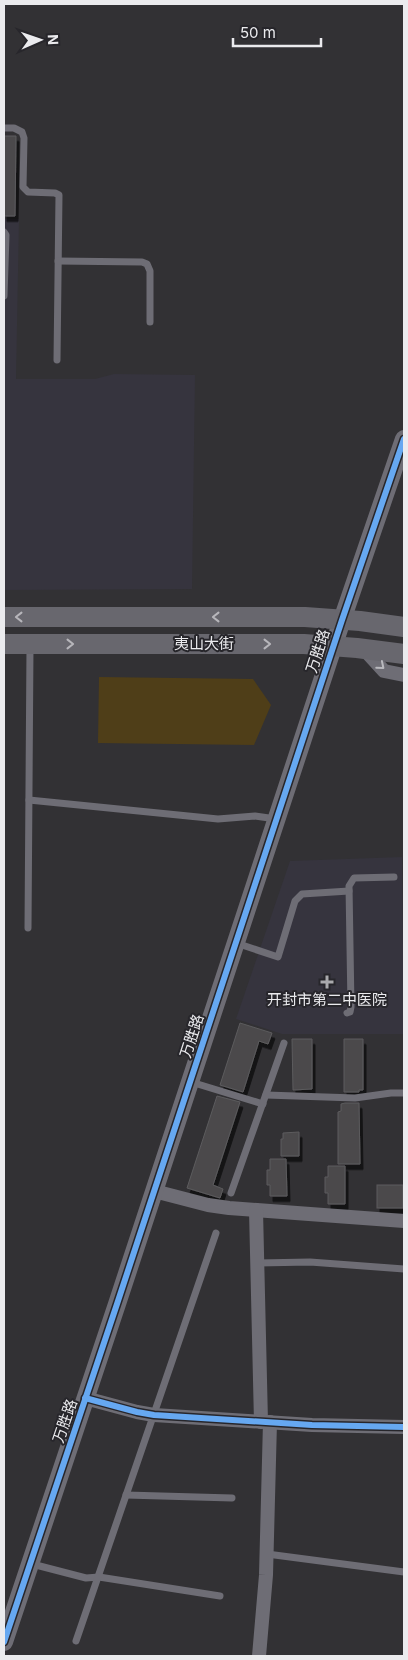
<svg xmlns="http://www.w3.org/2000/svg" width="408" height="1660" font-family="Inter,'Noto Sans SC',sans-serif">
	<defs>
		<filter id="shadow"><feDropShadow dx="3" dy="5.5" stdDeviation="0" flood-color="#0009"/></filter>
	</defs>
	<rect width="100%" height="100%" fill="#323134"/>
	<g fill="#36343e">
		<path d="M4 219H19L16 379H95L114 374 195 375 192 589 4 590Z"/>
		<path d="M402 857 404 1034H282L236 1019 290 861Z"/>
	</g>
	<path fill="#4f3e18" d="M99 677 253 679 271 705 254 745 98 743Z"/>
	<g fill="#4b4a4c" stroke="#5c5b5d" filter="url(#shadow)">
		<path d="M4 136H16L15 216H4Z"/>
		<path d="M240 1023 272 1033 268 1044 259 1041 243 1092 220 1085Z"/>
		<path d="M292 1039H312V1089L293 1090Z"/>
		<path d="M344 1039H363V1090H359V1092H344Z"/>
		<path d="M217 1096 240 1102 213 1185 223 1189 220 1198 187 1188Z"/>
		<path d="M345 1103H359L360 1164H338V1112L341 1111V1104Z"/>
		<path d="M299 1132V1156H281V1139H283V1133Z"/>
		<path d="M270 1159H286L287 1196H270V1185H267V1170H270Z"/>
		<path d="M328 1166H345V1204H328V1193H325V1177H328Z"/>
		<rect x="377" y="1185" width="26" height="23"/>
	</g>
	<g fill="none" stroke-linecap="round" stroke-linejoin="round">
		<g stroke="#6e6d75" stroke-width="7">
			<path d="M4 128H14L22 132 24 138 23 187 28 192 55 193 59 195 57 360"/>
			<path d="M4 232 6 235 4 296"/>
			<path d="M58 261 142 262 147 264 150 271V322"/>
			<path d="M29 800 218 819 255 816 276 819"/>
			<path d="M28 928 30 647"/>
			<path d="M236 943 278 957 295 901 302 894 349 891"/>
			<path d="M347 1013 350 1012 351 1007 349 886 354 878 394 877"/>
			<path d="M191 1082 263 1104"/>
			<path d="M266 1095 355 1098 391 1093H404"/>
			<path d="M231 1193 284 1043"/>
			<path d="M258 1263 310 1262 404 1269"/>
			<path d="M126 1495 232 1498"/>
			<path d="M267 1554 404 1572"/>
			<path d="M32 1564 86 1578 99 1577 220 1596"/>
			<path d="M76 1641 216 1233"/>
		</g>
		<g stroke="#6e6d75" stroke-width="14">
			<path d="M363 648 384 671 404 675"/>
			<path d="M154 1191 208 1205 229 1208 404 1221"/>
			<path d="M256 1210 261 1422"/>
			<path d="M85 1398 137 1412 154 1415 312 1425 404 1427"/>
			<path d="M259 1656 266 1575 270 1422"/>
		</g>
		<path stroke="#6e6d75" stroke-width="18" d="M4 1642 117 1304 342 620 404 439"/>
		<g stroke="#68676e" stroke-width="20">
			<path d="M4 617H305L360 621 404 627"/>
			<path d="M4 644H304L357 648 404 654"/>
		</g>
		<defs>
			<g id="cycleway">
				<path d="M85 1398 137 1412 154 1415 312 1425 404 1427"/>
				<path d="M4 1642 117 1304 342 620 404 439"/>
			</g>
		</defs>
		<use href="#cycleway" stroke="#27262b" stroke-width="9"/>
		<use href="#cycleway" stroke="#66a8f1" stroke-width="6"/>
	</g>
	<defs><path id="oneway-chevron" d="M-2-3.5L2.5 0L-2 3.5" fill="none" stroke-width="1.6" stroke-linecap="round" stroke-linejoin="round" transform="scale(1.25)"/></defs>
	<g stroke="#b7b6bb">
		<use href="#oneway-chevron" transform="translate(19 617) rotate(-180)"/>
		<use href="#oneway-chevron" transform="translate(216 617) rotate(-180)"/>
		<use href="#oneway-chevron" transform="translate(70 644)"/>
		<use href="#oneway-chevron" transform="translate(267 644)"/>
	</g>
	<use stroke="#b9b9be" href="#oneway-chevron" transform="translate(381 666) rotate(40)"/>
	<path fill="#aaaaad" stroke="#27262b" stroke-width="2" d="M324.5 974.5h5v5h5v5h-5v5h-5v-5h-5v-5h5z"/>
	<g text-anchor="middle" stroke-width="4" stroke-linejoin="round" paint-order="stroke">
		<g font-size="15" fill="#ebebee" stroke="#27262b">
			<text x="204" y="649">夷山大街</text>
			<text transform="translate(318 651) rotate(-72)" y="5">万胜路</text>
			<text transform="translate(192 1036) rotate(-72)" y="5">万胜路</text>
			<text transform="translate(65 1421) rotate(-71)" y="5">万胜路</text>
		</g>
		<g font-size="15" fill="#ebebee" stroke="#27262b">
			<text x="327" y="1005">开封市第二中医院</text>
		</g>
	</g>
	<rect width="408" height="1660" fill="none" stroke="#ebebee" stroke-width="10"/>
	<g transform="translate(40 40) rotate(88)" stroke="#27262b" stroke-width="4" paint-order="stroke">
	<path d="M0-4L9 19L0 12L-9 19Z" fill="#ebebee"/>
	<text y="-8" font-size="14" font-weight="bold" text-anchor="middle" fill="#ebebee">N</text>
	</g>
	<path d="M233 38v8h88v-8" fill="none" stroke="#ebebee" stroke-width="2.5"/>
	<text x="240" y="38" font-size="15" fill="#ebebee" stroke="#27262b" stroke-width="4" paint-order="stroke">50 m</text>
</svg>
